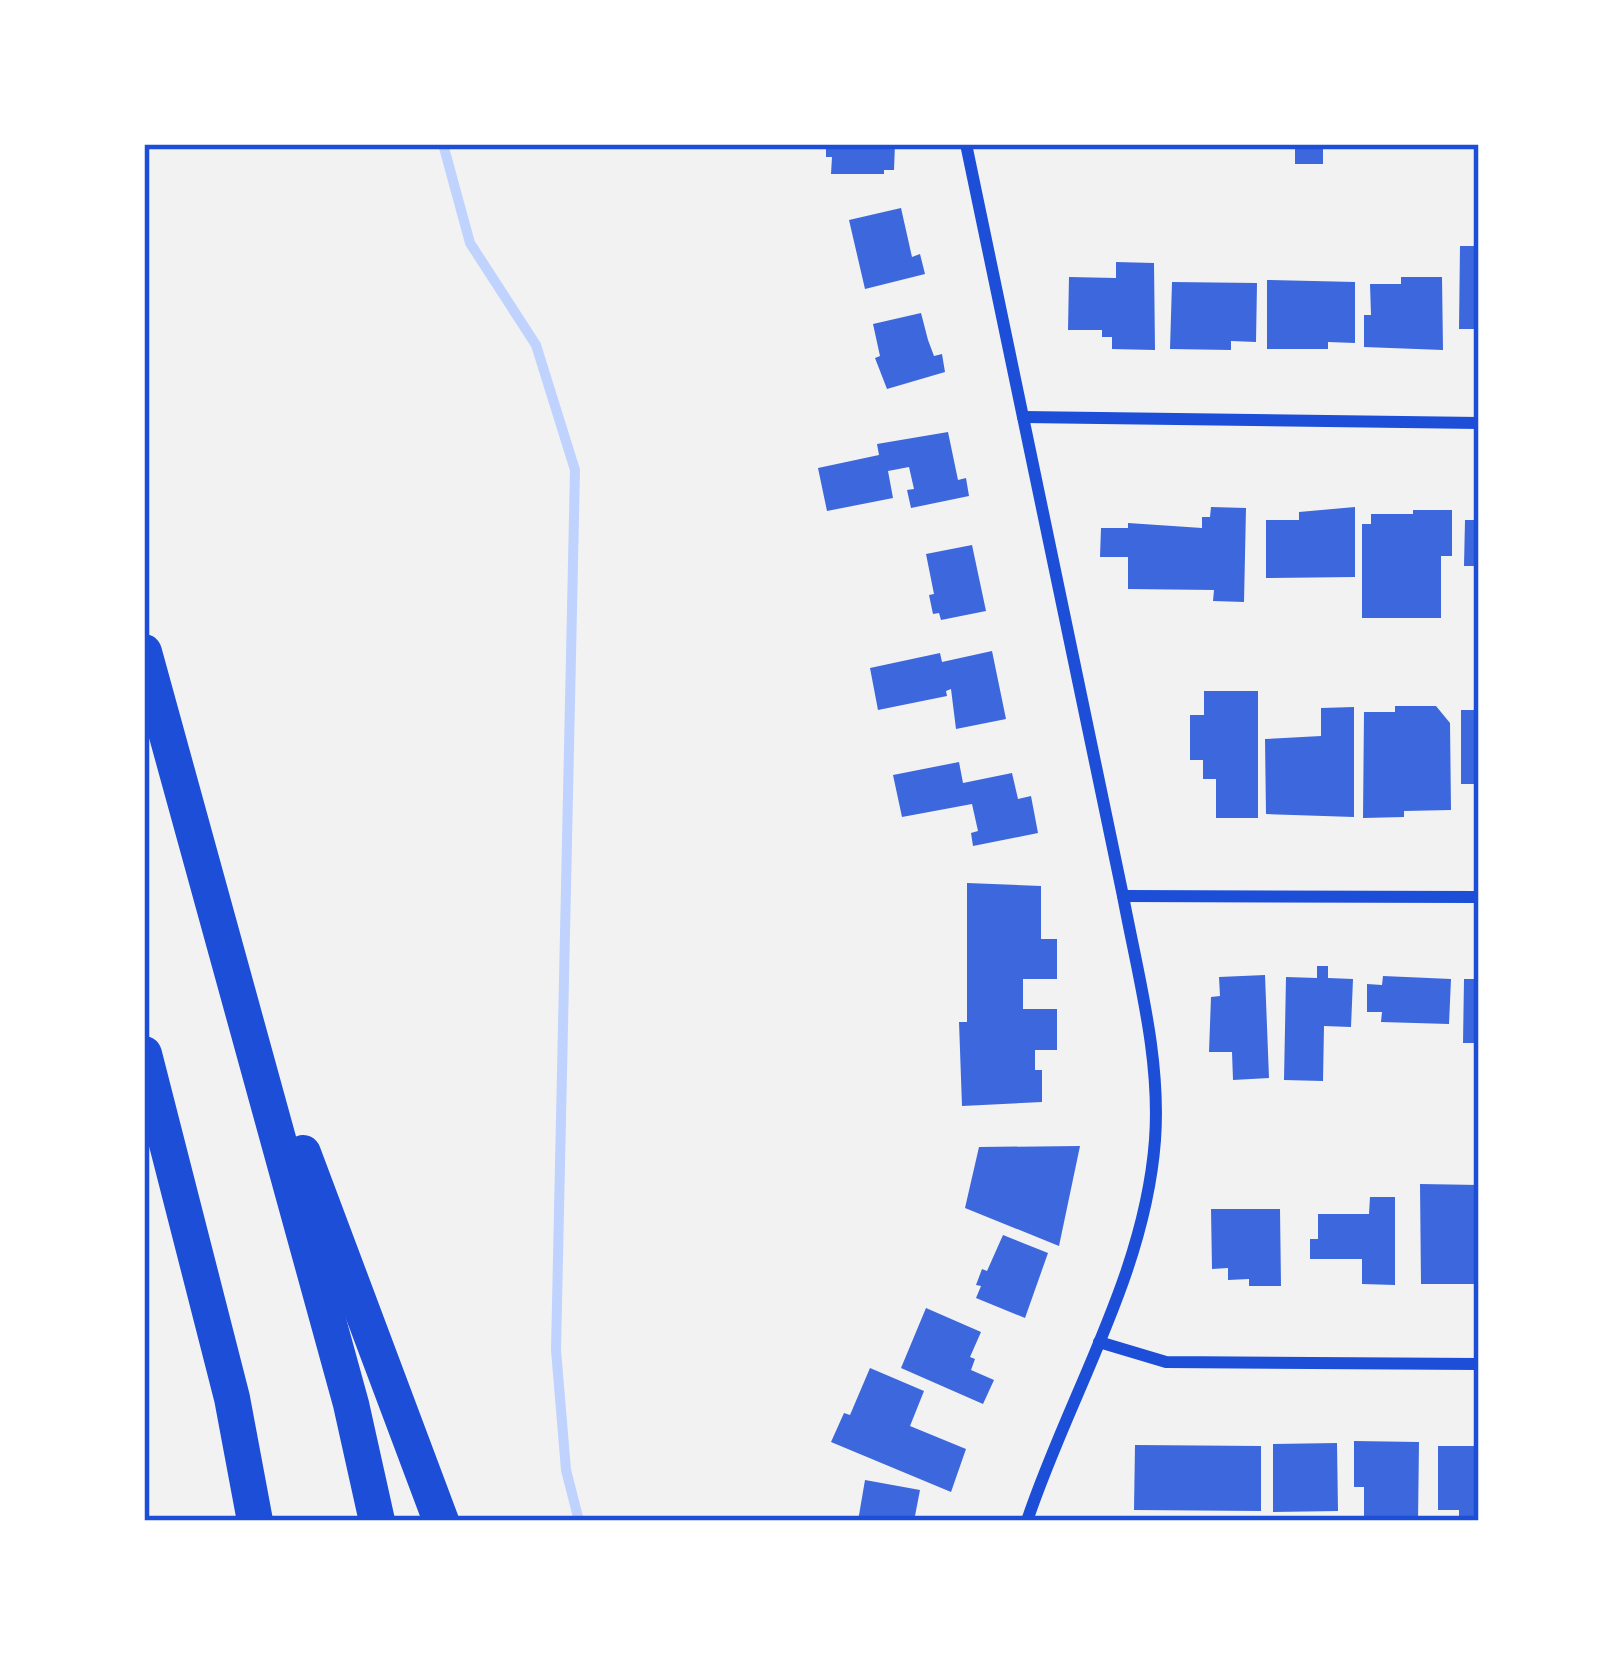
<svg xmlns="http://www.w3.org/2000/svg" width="1623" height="1665" font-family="'Titillium Web',sans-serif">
	<rect width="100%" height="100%" fill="#f2f2f2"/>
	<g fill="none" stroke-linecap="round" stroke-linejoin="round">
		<path stroke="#bfd3fe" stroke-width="10" d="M443 144 470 243 536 345 575 470 556 1350 566 1470 579 1521"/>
	</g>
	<g fill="#3d67dc">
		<path d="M826 144H895L894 170H884V174H831L832 157H826Z"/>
		<rect x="1295" y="144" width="28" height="20"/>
		<path d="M901 208 912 257 920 254 925 274 865 289 849 220Z"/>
		<path d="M1460 246H1479V329H1459Z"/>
		<path d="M1116 262 1154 263 1155 350 1112 349V337H1102V330H1068L1069 277 1116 278Z"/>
		<path d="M1401 277H1442L1443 350 1364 347V315H1371L1370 284H1401Z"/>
		<path d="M1267 280 1355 282V343L1328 342V349H1267Z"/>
		<path d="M1172 282 1257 283 1256 342 1231 341V350L1170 349Z"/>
		<path d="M921 313 928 340 934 356 942 354 945 372 887 389 875 358 880 356 873 324Z"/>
		<path d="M948 432 958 480 966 478 969 496 911 508 907 490 914 489 909 467 888 471 893 498 827 511 818 468 879 455 877 444Z"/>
		<path d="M1211 507 1246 508 1244 602 1213 601 1214 590 1128 589V557H1100L1101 528H1128V523L1202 528V517H1210Z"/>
		<path d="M1355 507V577L1266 578V520H1299V512Z"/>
		<path d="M1413 510H1452V556H1441V618H1362V524H1371V514H1413Z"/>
		<path d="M1465 520H1479V566H1464Z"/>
		<path d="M972 545 986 611 941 620 939 613 933 614 929 595 934 594 926 554Z"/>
		<path d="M992 651 1006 719 956 729 951 689 946 691 947 696 878 710 870 668 940 653 942 662Z"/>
		<path d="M1204 691H1258V818H1216V779H1203V760H1190V715H1204Z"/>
		<path d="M1395 706H1436L1450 723 1451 810 1404 811V817L1363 818 1364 712H1395Z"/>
		<path d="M1354 707V817L1266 814 1265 739 1321 736V708Z"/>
		<rect x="1461" y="710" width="18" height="74"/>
		<path d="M959 762 963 783 1012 773 1018 799 1031 796 1038 833 973 846 971 833 978 831 972 804 902 817 893 775Z"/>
		<path d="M967 883 1041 886V939H1057V979H1023V1009H1057V1050H1035V1070H1042V1102L962 1106 959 1022H967Z"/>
		<path d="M1317 966H1328V978L1353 979 1351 1027 1324 1026 1323 1081 1284 1080 1286 977 1317 978Z"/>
		<path d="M1265 975 1269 1078 1233 1080 1232 1052H1209L1211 997 1220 996 1219 977Z"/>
		<path d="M1383 976 1451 979 1449 1024 1381 1022 1382 1012H1367V984L1382 985Z"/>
		<path d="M1464 979H1479V1043H1463Z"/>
		<path d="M1080 1146 1059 1246 965 1208 979 1147Z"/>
		<path d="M1420 1184 1479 1185V1284H1421Z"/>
		<path d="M1370 1197H1395V1285L1362 1284V1259H1310V1239H1318V1214H1369Z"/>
		<path d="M1211 1209H1280L1281 1286H1249V1279L1228 1280V1268L1212 1269Z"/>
		<path d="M1003 1235 1048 1253 1025 1318 976 1298 981 1286 976 1285 982 1269 987 1271Z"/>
		<path d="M926 1308 981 1332 970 1357 975 1359 971 1370 994 1380 983 1404 901 1368Z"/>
		<path d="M870 1368 924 1391 910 1426 966 1449 951 1492 831 1442 844 1413 850 1415Z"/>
		<path d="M1354 1441 1419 1442 1418 1521H1364V1487H1354Z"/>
		<path d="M1337 1443 1338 1511 1273 1512V1444Z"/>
		<path d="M1135 1445 1261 1446V1511L1134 1510Z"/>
		<path d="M1438 1446H1479V1521H1459V1510H1438Z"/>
		<path d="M865 1480 920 1490 914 1521H858Z"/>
	</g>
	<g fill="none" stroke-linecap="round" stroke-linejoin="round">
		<g stroke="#1d4ed8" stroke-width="12">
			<path d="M966 144 1123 896C1138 976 1161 1058 1155 1140 1145 1275 1069 1395 1027 1521"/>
			<path d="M1023 417 1479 423"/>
			<path d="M1123 896 1479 897"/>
			<path d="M1099 1342 1166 1362 1479 1364"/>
		</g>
		<g stroke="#1d4ed8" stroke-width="36">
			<path d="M144 652 351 1404 377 1521"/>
			<path d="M144 1054 232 1398 255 1521"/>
			<path d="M303 1153 441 1521"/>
		</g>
	</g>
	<rect width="1623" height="1665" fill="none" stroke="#ffffff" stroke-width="294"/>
	<rect x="147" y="147" width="1329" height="1371" fill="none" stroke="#1d4ed8" stroke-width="4.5"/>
</svg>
